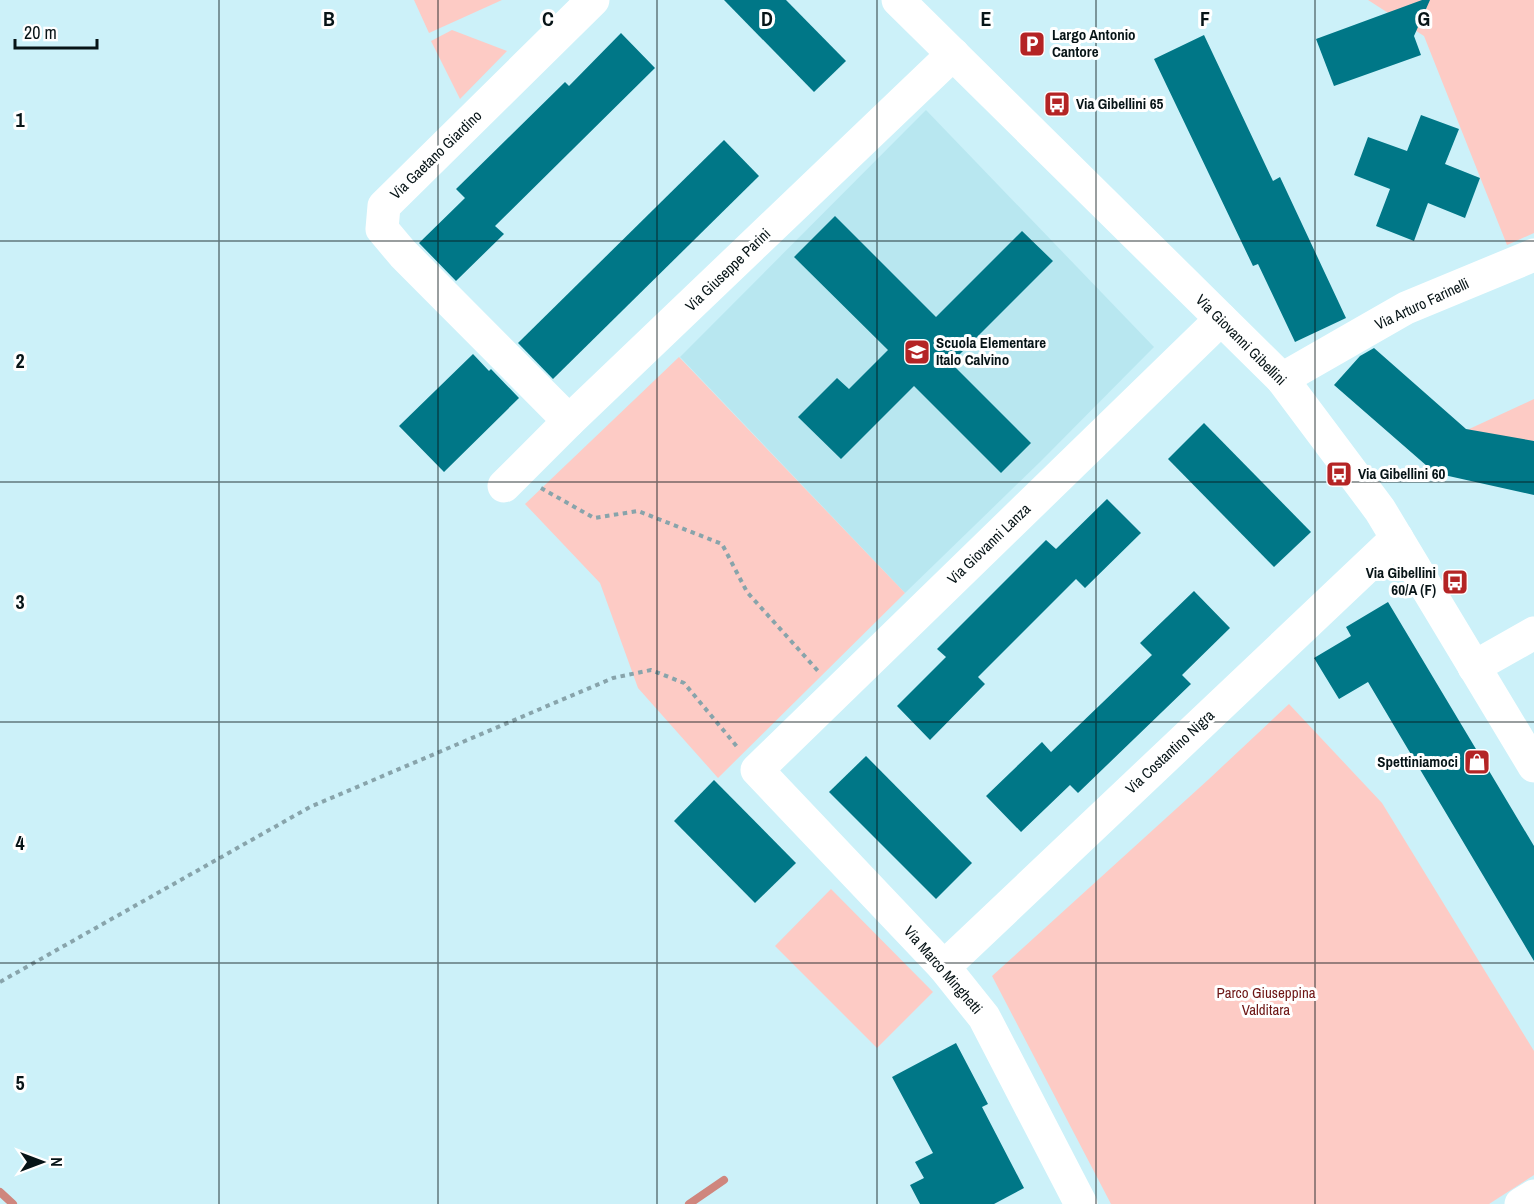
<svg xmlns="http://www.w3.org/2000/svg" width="1534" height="1204" font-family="'Archivo Narrow',sans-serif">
	<rect width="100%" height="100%" fill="#ccf1f9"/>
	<path fill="#b8e7f0" d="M926 110 1154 347 1040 462 905 593 680 357Z"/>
	<g fill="#fdcbc5">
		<path d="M414 0H502L429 33Z"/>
		<path d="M1368 0H1534V233L1507 245 1424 36Z"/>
		<path d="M452 30 507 51 460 99 431 41Z"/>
		<path d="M679 357 905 593 718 778 638 688 600 583 525 504Z"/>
		<path d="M1534 399V442L1467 430Z"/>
		<path d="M1289 704 1382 803 1534 1051V1175L1489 1204H1111L992 976 1209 779Z"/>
		<path d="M831 889 933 992 877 1048 775 946Z"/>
	</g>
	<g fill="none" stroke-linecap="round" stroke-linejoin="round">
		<g stroke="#cf867e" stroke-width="8">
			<path d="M0 1192 13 1204"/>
			<path d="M689 1204 724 1180"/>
		</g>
	</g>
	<g fill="#007787">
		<path d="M724 0H786L846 61 814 92Z"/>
		<path d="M1422 0H1430L1414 36 1421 55 1334 86 1316 39Z"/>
		<path d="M621 33 655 68 495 226 504 234 456 281 419 243 465 198 456 189 565 82 569 86Z"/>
		<path d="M1204 35 1273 181 1280 177 1346 318 1295 342 1258 264 1253 266 1154 59Z"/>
		<path d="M1421 115 1459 129 1445 164 1480 178 1465 218 1428 203 1414 241 1376 226 1390 189 1354 175 1368 137 1407 151Z"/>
		<path d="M724 140 759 176 553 379 518 343Z"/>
		<path d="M835 216 936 317 1022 231 1053 261 951 363 1031 443 1001 473 914 386 841 459 798 417 837 378 849 389 888 350 794 257Z"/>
		<path d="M1374 348 1466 429 1534 441V495L1435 473 1334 385 1360 356Z"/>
		<path d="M473 354 489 371 491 369 519 398 444 472 399 426Z"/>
		<path d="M1204 423 1311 532 1274 567 1168 459Z"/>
		<path d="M1107 499 1141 533 1085 588 1076 579 978 677 985 684 930 740 897 706 946 657 937 649 1046 540 1056 549Z"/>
		<path d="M1194 591 1230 628 1182 675 1191 684 1078 793 1070 785 1021 832 986 796 1042 742 1051 752 1152 655 1140 643Z"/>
		<path d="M1388 602 1534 846V961L1368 682 1339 699 1314 658 1351 636 1346 627Z"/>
		<path d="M866 756 972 863 936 899 829 792Z"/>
		<path d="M714 780 796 863 755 903 674 821Z"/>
		<path d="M956 1043 988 1104 982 1107 1024 1188 994 1204H920L910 1185 924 1178 915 1162 933 1153 892 1077Z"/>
	</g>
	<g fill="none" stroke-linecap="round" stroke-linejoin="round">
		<g stroke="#88a4ab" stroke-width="4" stroke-dasharray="4.5 4.5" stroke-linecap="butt">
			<path d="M541 488 594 518 638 511 722 544 747 592 818 671"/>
			<path d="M0 982 310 807 613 678 651 670 684 683 739 749"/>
		</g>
		<g stroke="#fff" stroke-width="33">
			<path d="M898 0 1282 379 1380 510 1534 766"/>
			<path d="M1282 379 1406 308 1534 255"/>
			<path d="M569 421 403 254 382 229 384 206 593 0"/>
			<path d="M504 486 569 421 953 54"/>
			<path d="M1474 667 1534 633"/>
			<path d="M944 967 1397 538"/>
			<path d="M1081 1204 984 1017 944 967 757 770 1221 319"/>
			<path d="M1521 1204 1534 1196"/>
		</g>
	</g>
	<path fill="none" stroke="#071417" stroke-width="1.5" stroke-opacity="0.55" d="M219 0V1204M438 0V1204M657 0V1204M877 0V1204M1096 0V1204M1315 0V1204M0 241H1534M0 482H1534M0 722H1534M0 963H1534"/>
	<defs>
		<symbol id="parking-square" viewBox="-11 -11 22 22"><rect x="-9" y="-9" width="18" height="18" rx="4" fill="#b42425" stroke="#fff"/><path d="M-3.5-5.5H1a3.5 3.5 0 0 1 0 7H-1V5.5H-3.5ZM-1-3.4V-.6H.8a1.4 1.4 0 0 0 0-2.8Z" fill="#fff"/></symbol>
		<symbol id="bus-square" viewBox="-11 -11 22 22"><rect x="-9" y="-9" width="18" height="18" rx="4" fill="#b42425" stroke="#fff"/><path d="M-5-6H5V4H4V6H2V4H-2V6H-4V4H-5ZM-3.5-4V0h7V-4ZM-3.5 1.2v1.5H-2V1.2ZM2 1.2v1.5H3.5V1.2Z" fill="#fff"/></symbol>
		<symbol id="school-square" viewBox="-11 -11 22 22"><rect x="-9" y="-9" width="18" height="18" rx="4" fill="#b42425" stroke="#fff"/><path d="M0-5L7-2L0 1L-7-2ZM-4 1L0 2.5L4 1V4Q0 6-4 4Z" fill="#fff"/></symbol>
		<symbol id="shop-square" viewBox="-11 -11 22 22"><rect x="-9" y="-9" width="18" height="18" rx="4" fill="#b42425" stroke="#fff"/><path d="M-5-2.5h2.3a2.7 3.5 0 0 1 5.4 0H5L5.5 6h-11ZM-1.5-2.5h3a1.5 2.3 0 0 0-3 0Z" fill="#fff"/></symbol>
	</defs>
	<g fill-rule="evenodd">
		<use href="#parking-square" x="1017" y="29" width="30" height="30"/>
		<use href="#bus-square" x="1042" y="89" width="30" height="30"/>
		<use href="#school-square" x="902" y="337" width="30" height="30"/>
		<use href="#bus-square" x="1324" y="459" width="30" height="30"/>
		<use href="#bus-square" x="1440" y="567" width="30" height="30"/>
		<use href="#shop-square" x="1462" y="747" width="30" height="30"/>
	</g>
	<g text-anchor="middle" stroke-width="6" stroke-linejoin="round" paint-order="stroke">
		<g font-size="15" font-weight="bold" fill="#071417" stroke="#fff" text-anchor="start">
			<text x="1052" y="40">Largo Antonio<tspan x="1052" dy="17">Cantore</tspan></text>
			<text x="1076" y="109">Via Gibellini 65</text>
			<text x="936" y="348">Scuola Elementare<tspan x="936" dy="17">Italo Calvino</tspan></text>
			<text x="1358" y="479">Via Gibellini 60</text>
			<text x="1436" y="578" text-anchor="end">Via Gibellini<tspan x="1436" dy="17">60/A (F)</tspan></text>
			<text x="1458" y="767" text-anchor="end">Spettiniamoci</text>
		</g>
		<g font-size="15" fill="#071417" stroke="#fff">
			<text transform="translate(436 155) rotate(-44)" y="5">Via Gaetano Giardino</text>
			<text transform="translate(728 270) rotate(-44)" y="5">Via Giuseppe Parini</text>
			<text transform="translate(1422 304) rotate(-25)" y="5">Via Arturo Farinelli</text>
			<text transform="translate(1241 340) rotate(45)" y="5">Via Giovanni Gibellini</text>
			<text transform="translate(989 544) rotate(-44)" y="5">Via Giovanni Lanza</text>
			<text transform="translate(1170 752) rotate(-43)" y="5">Via Costantino Nigra</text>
			<text transform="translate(943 970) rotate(49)" y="5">Via Marco Minghetti</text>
		</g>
		<g font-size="15" fill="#6d1615" stroke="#fff">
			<text x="1266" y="998">Parco Giuseppina<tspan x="1266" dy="17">Valditara</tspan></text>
		</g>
	</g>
	<g font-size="20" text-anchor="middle" font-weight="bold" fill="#071417" stroke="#fff" stroke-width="6" stroke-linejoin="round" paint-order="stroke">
		<text x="329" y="26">B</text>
		<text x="548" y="26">C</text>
		<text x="767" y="26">D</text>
		<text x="986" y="26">E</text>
		<text x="1205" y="26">F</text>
		<text x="1424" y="26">G</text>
		<text x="20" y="127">1</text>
		<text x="20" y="368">2</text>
		<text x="20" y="609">3</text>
		<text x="20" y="850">4</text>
		<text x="20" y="1090">5</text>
	</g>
	<g transform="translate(42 1162) rotate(90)" stroke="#ffffff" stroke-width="4.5" paint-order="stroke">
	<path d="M0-4.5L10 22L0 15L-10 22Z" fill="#071417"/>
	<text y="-9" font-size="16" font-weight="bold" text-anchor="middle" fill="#071417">N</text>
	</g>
	<path d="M15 39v9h82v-9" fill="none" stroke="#071417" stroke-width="3"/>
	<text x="24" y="39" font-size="18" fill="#071417" stroke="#ffffff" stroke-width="4.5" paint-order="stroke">20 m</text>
</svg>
